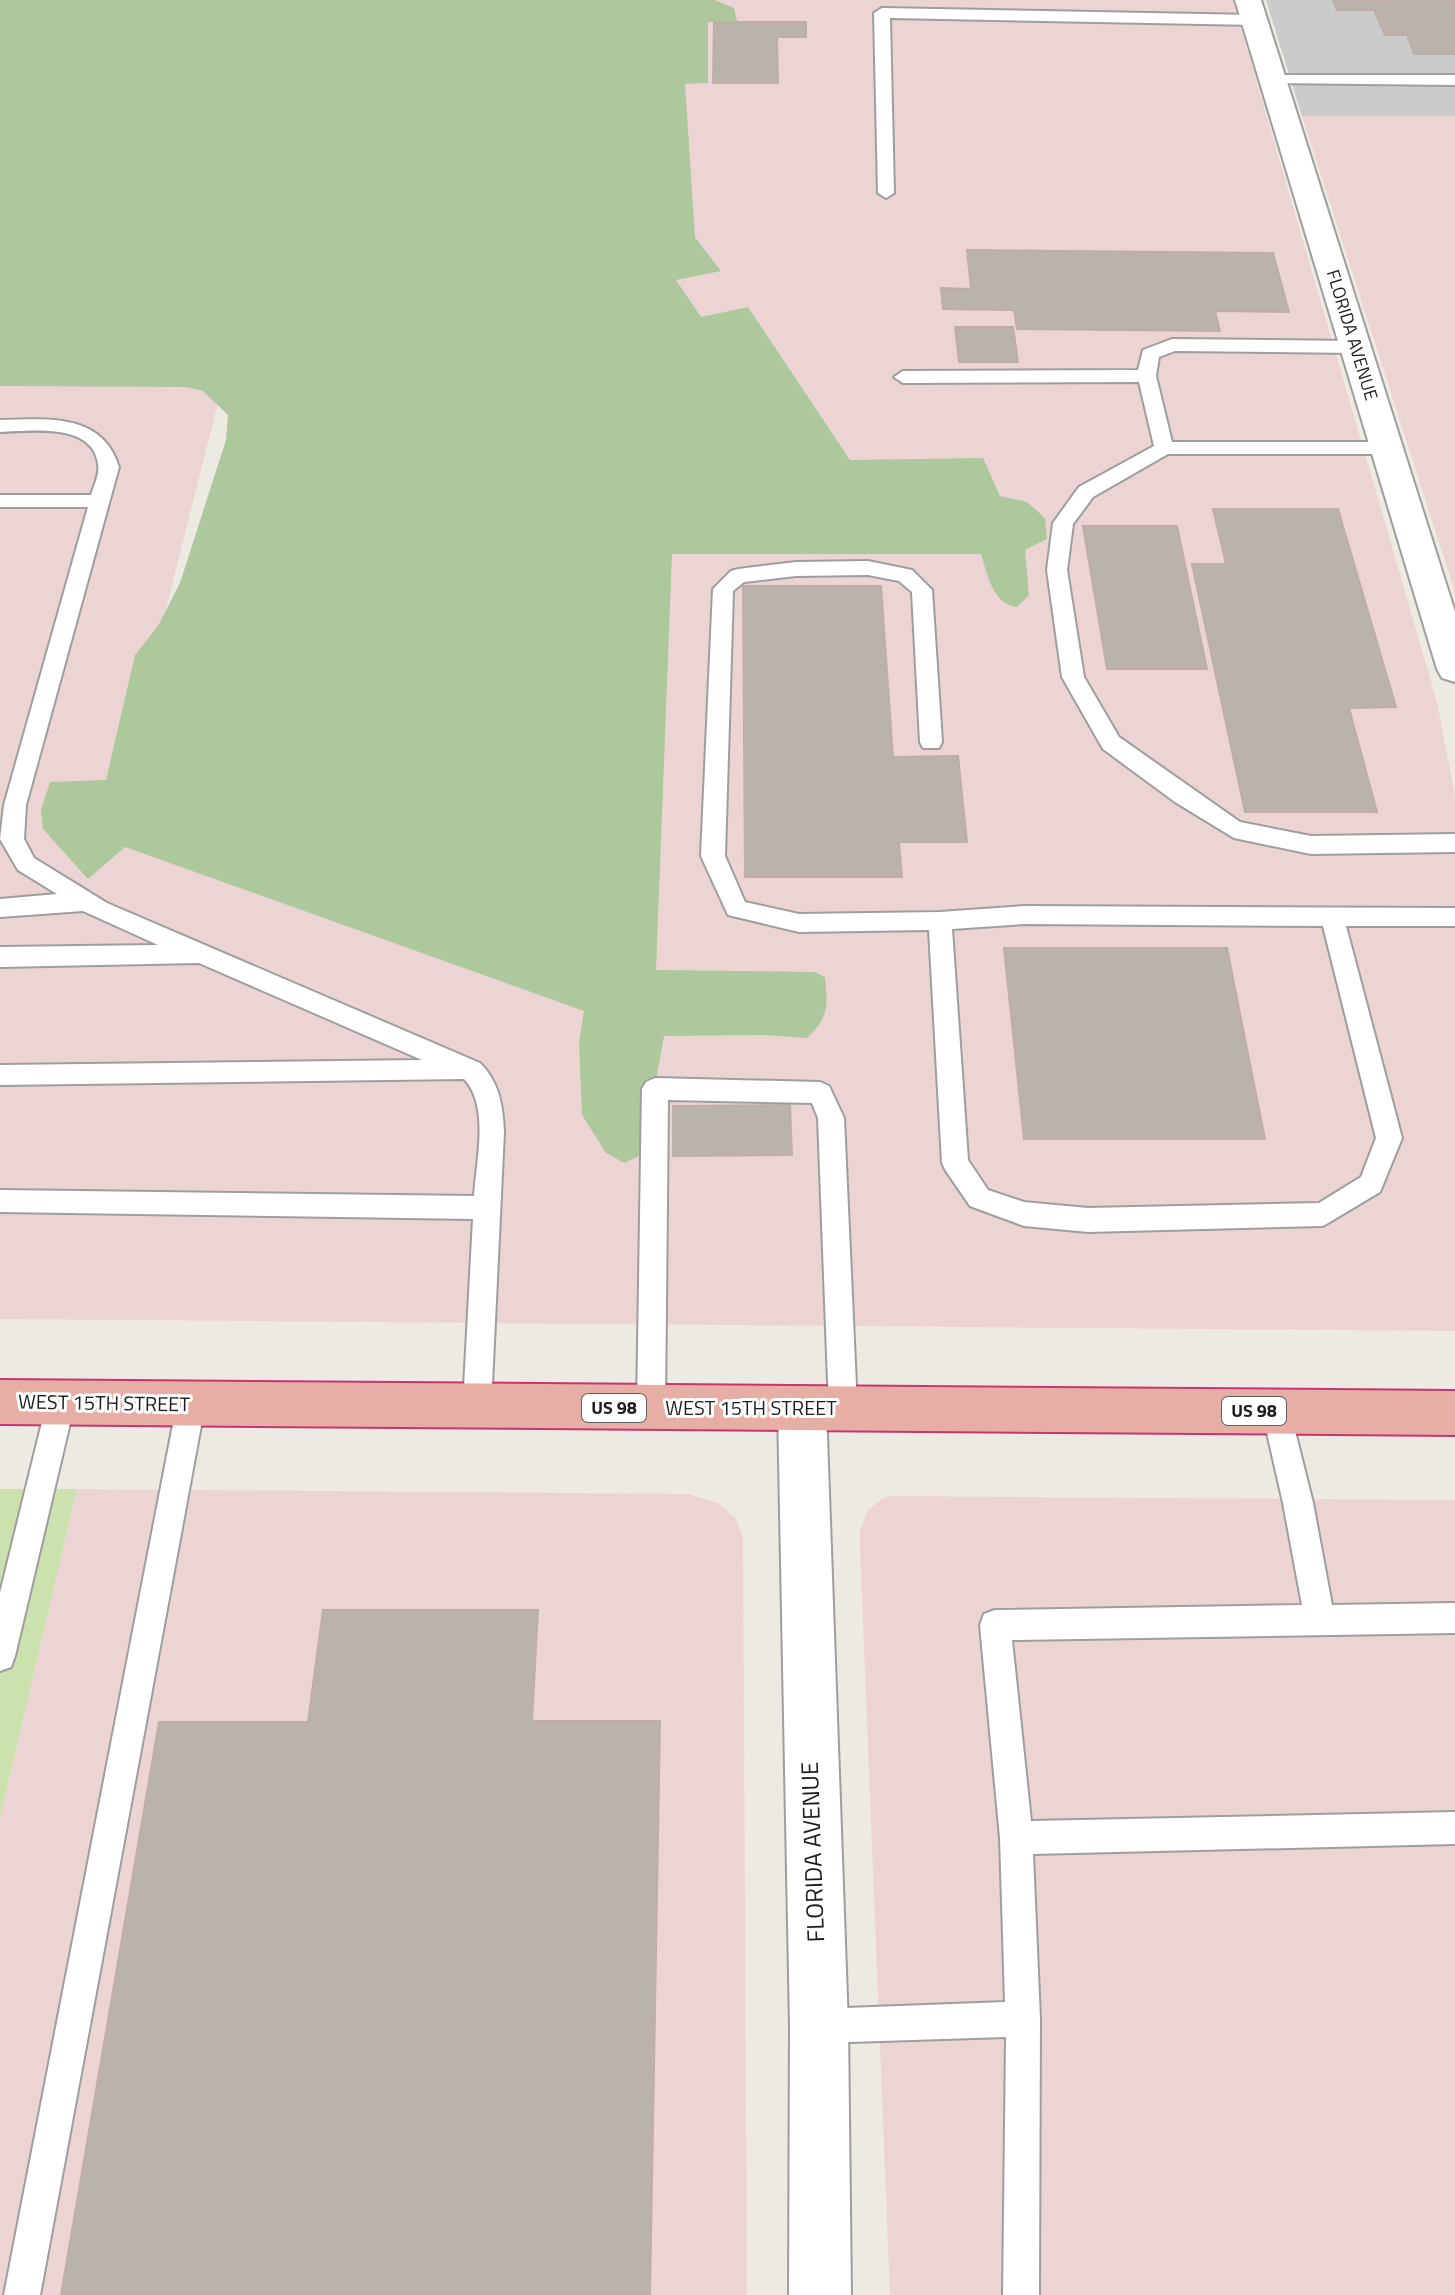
<svg xmlns="http://www.w3.org/2000/svg" width="1455" height="2295" font-family="'Titillium Web',sans-serif">
	<rect width="100%" height="100%" fill="#ede9e3"/>
	<g fill="#ecd4d5">
		<path d="M669 0H1233L1437 702 1455 796V1331L0 1319V371H226L114 814Z"/>
		<path d="M1302 116H1455V592Z"/>
		<path d="M77 1489 688 1494 718 1503 736 1519 743 1538 747 2295H0V1818Z"/>
		<path d="M890 1496 1455 1500V2295H890L860 1546V1530L868 1510 883 1498Z"/>
	</g>
	<path fill="#cbcbcb" d="M1266 0H1455V116H1302Z"/>
	<path fill="#cbe2ae" d="M0 1489H77L0 1818Z"/>
	<path fill="#acc89c" d="M0 0H715L734 8 737 21 708 22V83L685 84 695 237 721 271 676 280 701 317 748 307 850 460 983 458 1000 496 1027 502 1045 518 1047 539 1025 550 1029 595 1017 607C993 605 987 573 981 554H672L656 970 815 972 825 977C828 1007 829 1017 807 1038L763 1035 664 1036 647 1130 639 1156 624 1163 606 1153 582 1115 579 1043 584 1011 125 847 88 879 43 829 41 810 50 782 106 780 135 655 158 626 180 583 226 440 228 415 203 391 186 387 0 386Z"/>
	<g fill="#bab2ad" stroke="#bdafa7" stroke-width="2">
		<path d="M1333 0H1455V54H1414L1407 35H1385L1374 10H1337Z"/>
		<path d="M714 22H806V37H777L778 83H713Z"/>
		<path d="M967 250 1273 253 1289 312 1215 311 1220 331 1017 329 1014 310 943 309 941 288 971 289Z"/>
		<path d="M955 327H1013L1018 362H959Z"/>
		<path d="M1213 509H1338L1396 707 1349 708 1377 812H1245L1192 564H1226Z"/>
		<path d="M1083 526H1177L1207 669H1107Z"/>
		<path d="M743 586H881L893 757 958 756 967 842H899L902 877H745Z"/>
		<path d="M1004 948H1227L1265 1139H1024Z"/>
		<path d="M790 1105 792 1155 673 1156V1106Z"/>
		<path d="M323 1610H538L532 1721H660L650 2295H61L159 1722H308Z"/>
	</g>
	<g fill="none" stroke-linecap="round" stroke-linejoin="round">
		<defs>
			<g id="service">
				<path d="M882 8 1255 15 1263 20 1255 25 890 18 894 193 886 198 878 193 874 13Z"/>
				<path d="M1273 75H1455V85L1267 83 1265 80Z"/>
				<path d="M1172 339 1355 341 1364 347 1355 353 1175 351 1159 357 1156 376 1172 442H1387L1397 448 1387 454H1168L1093 497 1073 524 1067 570 1084 677 1119 737 1240 822 1311 836 1455 834V852L1311 854 1234 838 1175 802 1103 749 1062 677 1047 570 1053 523 1079 487 1154 446 1139 382 903 383 894 377 903 371 1138 370 1143 350Z"/>
				<path d="M0 420C47 419 102 412 119 467L26 805 24 839 34 858 107 903 480 1063C499 1082 503 1105 504 1132L491 1406 487 1415 477 1419 467 1415 463 1406 473 1219 0 1212V1190L474 1196C476 1162 490 1106 464 1079L0 1085V1065L422 1060 199 963 0 967V947L158 945 83 911 0 917V899L57 894 18 870 0 839 4 805 88 507H0V495H91C94 485 100 474 98 464 93 422 29 431 0 432Z"/>
				<path d="M868 561 912 570 932 590 942 742 939 748H923L920 742 912 592 899 581 868 575 796 576 744 582 733 591 725 856 745 902 799 914 940 912 1024 906 1455 908V926H1346L1402 1138 1380 1192 1323 1226 1088 1232 1024 1226 970 1206 946 1171 942 1163 929 930 799 932 728 915 701 856 713 589 731 571 738 569 796 562ZM1024 924 1323 926 1376 1138 1361 1177 1319 1203 1088 1208 1024 1202 988 1190 968 1160 952 929Z"/>
				<path d="M655 1078 820 1082 829 1086 844 1118 857 1408 853 1417 843 1421 833 1417 829 1408 818 1118 812 1103 668 1100 665 1408 661 1417 651 1421 641 1417 637 1408 642 1089 646 1082Z"/>
				<path d="M61 1389 71 1393 75 1402 15 1656 11 1667 0 1671V1593L47 1402 51 1393Z"/>
				<path d="M191 1391 201 1395 205 1404 40 2295H4L177 1404 181 1395Z"/>
				<path d="M1276 1398 1286 1402 1290 1411 1313 1503 1332 1605 1455 1603V1633L1012 1640 1031 1821 1455 1812V1844L1033 1854 1040 2019 1039 2295H1003L1006 2037 819 2043 807 2038 802 2026 807 2014 819 2009 1005 2002 1000 1838 980 1625 984 1614 995 1610 1302 1605 1283 1503 1262 1411 1266 1402Z"/>
			</g>
			<path id="minor" d="M1235 0H1261L1455 612V682L1442 678 1437 669Z"/>
			<path id="tertiary" d="M802 1386 819 1392 826 1408 848 2026 851 2295H789L790 2026 778 1408 785 1392Z"/>
			<path id="trunk" d="M0 1380 1455 1391V1435L0 1424Z"/>
		</defs>
		<use href="#service" stroke="#9e9e9e" stroke-width="4"/>
		<use href="#minor" stroke="#9e9e9e" stroke-width="4"/>
		<use href="#tertiary" stroke="#9e9e9e" stroke-width="4"/>
		<use href="#trunk" stroke="#c53672" stroke-width="4"/>
		<use href="#service" fill="#fff" fill-rule="evenodd"/>
		<use href="#minor" fill="#fff" fill-rule="evenodd"/>
		<use href="#tertiary" fill="#fff" fill-rule="evenodd"/>
		<use href="#trunk" fill="#e6aea5" fill-rule="evenodd"/>
	</g>
	<g text-anchor="middle" stroke-width="6" stroke-linejoin="round" paint-order="stroke">
		<g font-size="18" fill="#1d1d1d" stroke="#fff">
			<text transform="translate(1352 335) rotate(73)" y="6">FLORIDA AVENUE</text>
		</g>
		<g fill="#fff" stroke="#616161" stroke-width="2">
			<rect x="582" y="1394" width="64" height="28" rx="6"/>
			<rect x="1222" y="1397" width="64" height="28" rx="6"/>
		</g>
		<g font-size="18" font-weight="bold" fill="#1d1d1d">
			<text x="614" y="1414">US 98</text>
			<text x="1254" y="1417">US 98</text>
		</g>
		<g font-size="20" fill="#1d1d1d" stroke="#fff">
			<text transform="translate(104 1403) rotate(1)" y="7">WEST 15TH STREET</text>
			<text x="751" y="1415">WEST 15TH STREET</text>
		</g>
		<g font-size="24" fill="#1d1d1d" stroke="#fff">
			<text transform="translate(813 1852) rotate(-92)" y="8">FLORIDA AVENUE</text>
		</g>
	</g>
</svg>
